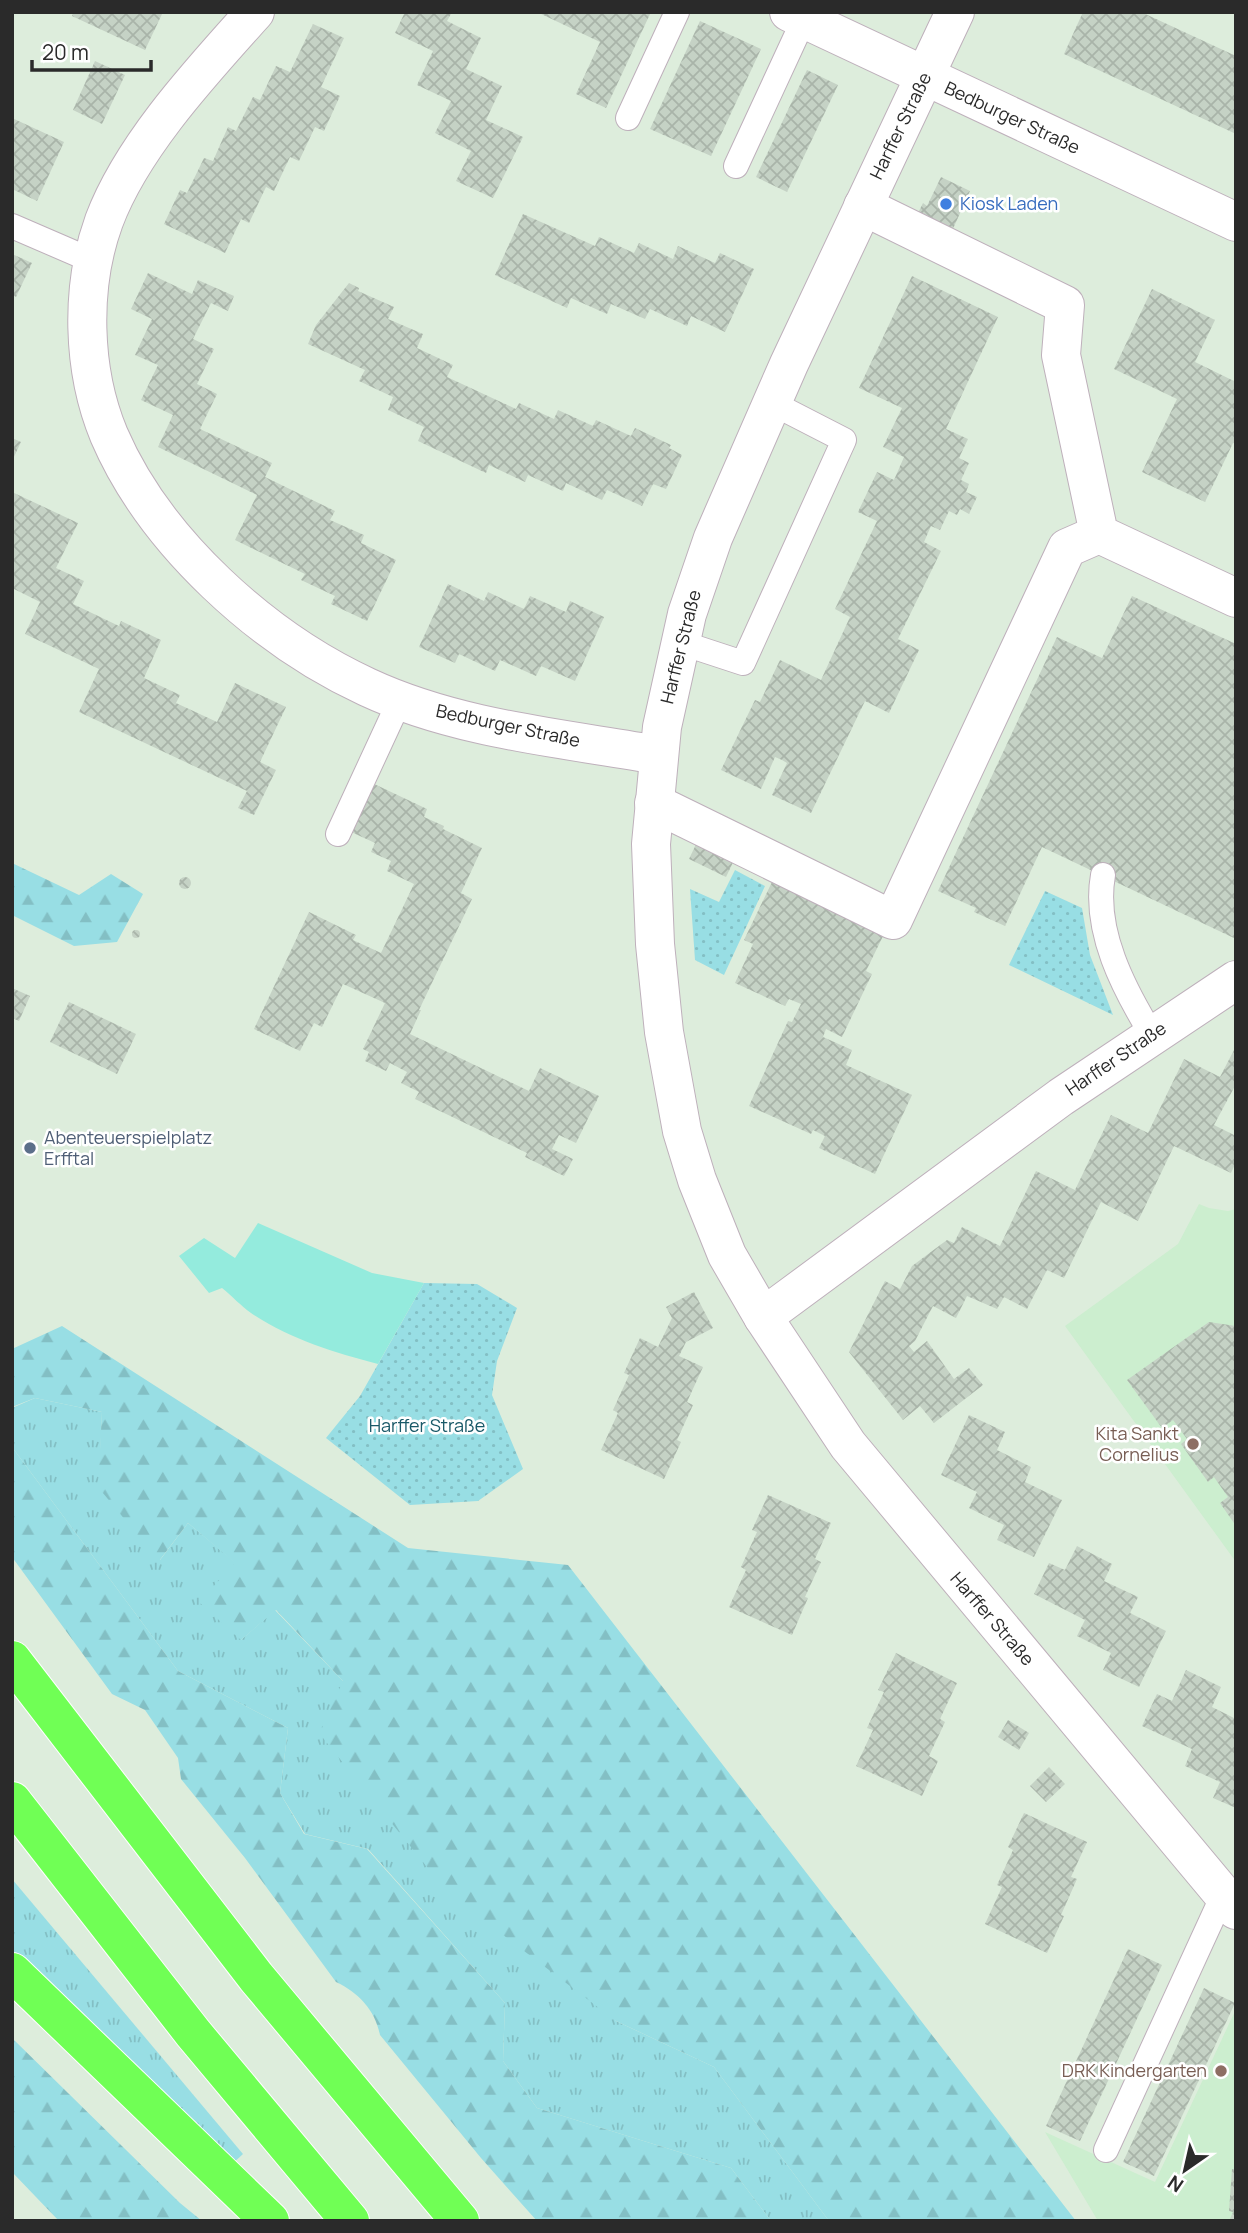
<svg xmlns="http://www.w3.org/2000/svg" width="1248" height="2233" font-family="Manrope,sans-serif">
	<defs>
		<pattern id="grass-tufts" width="24" height="20" patternUnits="userSpaceOnUse" patternTransform="scale(1.75)"><rect width="24" height="20" fill="#98dee4"/><path d="M3 7l-1-3M5 7V3M7 7l1-3M15 17l-1-3M17 17v-4M19 17l1-3" fill="none" stroke="#83bfc4"/></pattern>
		<pattern id="forest-firs" width="22" height="20" patternUnits="userSpaceOnUse" patternTransform="scale(1.75)"><rect width="22" height="20" fill="#98dee4"/><path d="M5 1l3.5 6h-7zM16 11l3.5 6h-7z" fill="#83bfc4"/></pattern>
		<pattern id="park-dots" width="8" height="8" patternUnits="userSpaceOnUse" patternTransform="scale(1.75)"><rect width="8" height="8" fill="#98dee4"/><path d="M2 2h.1M6 6h.1" fill="none" stroke="#83bfc4" stroke-width="1.8" stroke-linecap="round"/></pattern>
		<pattern id="building-cross-hatch" width="8" height="8" patternUnits="userSpaceOnUse" patternTransform="scale(1.75)"><rect width="8" height="8" fill="#c5d2c5"/><path d="M0 0l8 8M0 8l8-8" fill="none" stroke="#a9b4a9"/></pattern>
	</defs>
	<rect width="100%" height="100%" fill="#ddeddc"/>
	<g fill="#cceecf">
		<path d="M1199 1204 1209 1208 1228 1211 1236 1209V1562L1065 1326 1178 1244Z"/>
		<path d="M1236 2009V2221H1098L1045 2132 1155 2182Z"/>
	</g>
	<g fill="url(#grass-tufts)">
		<path d="M35 1398 102 1412 99 1487 160 1560 188 1523 236 1563 241 1640 275 1610 343 1681 616 2021 714 2067 829 2221H771L731 2168 537 2108 503 2061 505 2003 368 1849 305 1834 280 1793 288 1728 178 1671 12 1447V1408Z"/>
		<path d="M12 1879 243 2154 231 2165 12 1950Z"/>
	</g>
	<g fill="url(#forest-firs)">
		<path d="M12 863 79 895 111 874 143 894 117 942 74 946 12 915Z"/>
		<path d="M62 1326 408 1548 568 1565 1076 2221H829L714 2067 616 2021 448 1893 319 1733 343 1681 276 1610 241 1640 199 1602 235 1563 188 1523 159 1561 98 1487 102 1412 35 1398 12 1407V1349Z"/>
		<path d="M12 1447 178 1671 288 1728 280 1793 304 1834 367 1849 505 2003 503 2061 537 2108 731 2168 771 2221H537L481 2158 380 2035C375 2010 359 1993 336 1982L245 1858 181 1779 178 1758 145 1710 112 1694 12 1557Z"/>
		<path d="M12 2038 180 2203 202 2221H59L12 2172Z"/>
	</g>
	<g fill="url(#park-dots)">
		<path d="M735 870 765 886 724 975 695 960 690 889 719 902Z"/>
		<path d="M1045 891 1082 908 1090 955 1113 1015 1009 965Z"/>
		<path d="M424 1283 477 1284 517 1308 497 1361 492 1395 523 1469 478 1501 410 1505 326 1438 360 1396Z"/>
	</g>
	<path fill="#94ebdd" d="M258 1223 372 1273 424 1283 378 1364C333 1352 290 1339 251 1313 241 1306 232 1296 222 1288L209 1293 179 1256 204 1238 235 1258Z"/>
	<g fill="url(#building-cross-hatch)">
		<path d="M73 12H163L145 50 72 16Z"/>
		<path d="M405 12H452L447 21 481 38 466 69 502 86 486 120 523 137 493 198 456 181 471 151 435 133 451 101 417 85 433 51 395 33Z"/>
		<path d="M537 12H651L606 108 576 94 600 42Z"/>
		<path d="M1083 12H1141L1236 56V134L1064 54Z"/>
		<path d="M700 21 761 49 711 156 650 129Z"/>
		<path d="M313 24 344 38 321 87 340 96 324 131 315 127 299 161 290 157 274 191 266 187 249 223 241 219 225 253 164 224 180 190 187 193 204 158 213 161 228 127 236 131 253 97 260 100 276 66 290 72Z"/>
		<path d="M95 61 125 75 102 124 73 110Z"/>
		<path d="M807 70 838 85 787 192 756 177Z"/>
		<path d="M12 118 64 142 37 201 12 189Z"/>
		<path d="M941 177 970 191 952 231 917 215 923 203 927 206Z"/>
		<path d="M523 214 595 246 599 237 634 253 639 243 673 259 678 246 715 263 720 253 754 269 725 332 691 316 687 326 650 309 645 319 611 304 607 314 571 298 567 308 495 275Z"/>
		<path d="M12 254 32 263 16 297 12 295Z"/>
		<path d="M148 273 192 294 198 280 234 296 228 311 211 303 193 339 214 349 197 384 217 394 200 429 272 463 265 477 335 511 330 520 364 535 361 543 396 560 367 621 331 604 335 596 301 580 305 574 235 540 257 495 158 447 173 415 141 400 158 365 135 355 152 319 131 309Z"/>
		<path d="M912 276 998 317 946 429 968 439 959 458 969 463 961 480 969 484 966 492 977 497 969 514 960 509 957 515 949 511 940 530 931 526 924 542 941 551 898 639 919 650 889 713 865 701 811 813 772 795 787 763 782 760 775 757 761 789 721 770 755 700 760 702 780 660 821 680 850 617 835 609 877 521 858 512 877 472 894 480 904 457 883 447 902 408 859 388Z"/>
		<path d="M349 283 359 288 358 291 394 307 388 319 423 334 417 348 453 365 447 377 516 409 519 403 554 419 558 410 593 426 596 420 631 436 635 428 671 445 669 448 682 455 666 489 653 484 642 506 607 490 602 500 566 483 563 491 528 475 525 482 489 465 486 473 418 441 424 427 388 410 393 397 359 381 365 370 308 344 316 325Z"/>
		<path d="M1152 289 1215 320 1195 362 1236 382V444L1233 443 1205 502 1142 472 1177 399 1114 369Z"/>
		<path d="M12 438 21 442 12 461Z"/>
		<path d="M12 492 78 523 56 568 84 581 73 604 119 626 121 621 161 640 144 678 180 695 176 703 217 722 235 683 286 707 260 762 276 770 254 815 238 808 247 791 79 712 99 669 25 634 40 602 12 588Z"/>
		<path d="M448 584 484 601 488 592 524 609 530 596 566 612 570 601 604 617 575 681 541 666 536 676 500 660 495 671 459 654 455 663 419 647Z"/>
		<path d="M1132 596 1236 644V939L1042 847 1005 926 974 912 976 908 938 891 1057 637 1102 658Z"/>
		<path d="M370 782 427 809 424 817 444 826 443 829 482 848 461 893 472 899 419 1010H421L410 1034 529 1091 540 1068 599 1096 576 1143 559 1135 552 1149 573 1159 564 1176 525 1157 527 1153 415 1099 419 1092 401 1083 407 1072 390 1063 386 1071 365 1061 369 1052 363 1049 385 1003 343 984 322 1027 314 1023 300 1051 254 1029 309 912 356 935 353 940 381 953 414 884 387 871 391 861 371 852 375 843 347 830Z"/>
		<path d="M700 836 737 854 726 877 689 859Z"/>
		<circle cx="185" cy="883" r="6"/>
		<path d="M772 882 886 930 866 971 872 974 842 1037 826 1029 823 1037 852 1050 846 1065 912 1095 875 1174 819 1148 825 1136 813 1130 811 1134 749 1106 788 1021 792 1022 801 1004 789 999 785 1006 735 983 753 944 744 940Z"/>
		<circle cx="136" cy="934" r="4"/>
		<path d="M12 988 30 996 19 1021 12 1018Z"/>
		<path d="M69 1002 136 1034 117 1074 50 1042Z"/>
		<path d="M1236 1046V1084L1214 1125 1236 1136V1162L1231 1173 1174 1146 1138 1221 1101 1202 1064 1278 1047 1270 1027 1309 1004 1297 997 1309 967 1296 956 1318 933 1306 915 1341 909 1346 914 1352 927 1341 954 1379 969 1368 983 1385 934 1423 920 1406 903 1420 849 1352 885 1281 900 1289 912 1266 947 1240 954 1243 962 1227 1000 1246 1036 1171 1075 1190 1111 1115 1148 1133 1184 1059 1220 1077Z"/>
		<path d="M694 1292 713 1328 686 1342 679 1356 703 1367 687 1402 693 1405 677 1440 681 1442 664 1479 601 1450 618 1413 613 1410 629 1375 624 1373 640 1338 658 1347 672 1318 666 1307Z"/>
		<path d="M1209 1322 1236 1326V1526L1220 1503 1228 1497 1214 1477 1208 1482 1181 1444 1187 1439 1173 1420 1162 1428 1127 1380Z"/>
		<path d="M969 1415 1005 1432 997 1450 1031 1467 1025 1482 1062 1500 1034 1557 997 1540 1004 1525 969 1508 977 1492 941 1475Z"/>
		<path d="M768 1495 831 1523 815 1559 821 1562 805 1597 808 1598 792 1635 729 1607 746 1570 741 1567 757 1532 752 1530Z"/>
		<path d="M1077 1546 1112 1564 1104 1581 1138 1597 1130 1613 1166 1631 1139 1687 1103 1670 1111 1653 1077 1636 1085 1620 1034 1594 1049 1563 1065 1570Z"/>
		<path d="M896 1653 957 1683 940 1719 945 1722 929 1756 938 1761 922 1796 856 1766 873 1730 867 1728 884 1692 878 1690Z"/>
		<path d="M1186 1670 1221 1687 1212 1707 1236 1719V1808L1213 1798 1220 1782 1185 1766 1192 1749 1142 1726 1157 1694 1172 1701Z"/>
		<path d="M1008 1720 1029 1733 1019 1750 998 1737Z"/>
		<path d="M1049 1767 1065 1784 1046 1802 1030 1786Z"/>
		<path d="M1024 1813 1087 1842 1071 1877 1077 1879 1061 1915 1064 1916 1047 1953 985 1924 1002 1887 997 1885 1013 1850 1008 1847Z"/>
		<path d="M1128 1949 1162 1965 1080 2141 1046 2126Z"/>
		<path d="M1204 1988 1235 2003 1154 2176 1123 2162Z"/>
		<path d="M1232 2169 1236 2170V2221H1229L1233 2212 1229 2211Z"/>
	</g>
	<g fill="none" stroke-linecap="round" stroke-linejoin="round">
		<defs>
			<g id="lane">
				<path d="M628 118 677 12"/>
				<path d="M736 166 804 19"/>
				<path d="M12 226 93 261"/>
				<path d="M679 642 743 663 844 440 772 403"/>
				<path d="M338 834 400 700"/>
				<path d="M1103 875C1093 931 1124 989 1152 1035"/>
				<path d="M1106 2150 1223 1895"/>
			</g>
			<g id="street">
				<path d="M255 12C202 71 132 146 104 221 80 287 82 370 109 435 155 542 263 639 367 687 457 729 561 738 658 755"/>
				<path d="M789 12 1236 222"/>
				<path d="M955 12 789 364 713 538 687 614 662 727 651 844 655 944 664 1032 682 1131 697 1180 727 1255 763 1317 848 1445 1236 1910"/>
				<path d="M863 206 1065 305 1061 355 1099 534 1236 598"/>
				<path d="M654 803 893 920 1067 548 1099 534"/>
				<path d="M763 1317 1061 1097 1236 980"/>
			</g>
			<g id="highway">
				<path d="M12 1660 256 1977 460 2221"/>
				<path d="M12 1801 193 2033 350 2221"/>
				<path d="M12 1972 270 2221"/>
			</g>
		</defs>
		<use href="#lane" stroke="#beb0bb" stroke-width="26"/>
		<use href="#street" stroke="#beb0bb" stroke-width="40"/>
		<use href="#highway" stroke="#fff" stroke-width="40"/>
		<use href="#lane" stroke="#fff" stroke-width="24"/>
		<use href="#street" stroke="#fff" stroke-width="38"/>
		<use href="#highway" stroke="#70ff55" stroke-width="38"/>
	</g>
	<circle fill="#3f7fe0" stroke="#fff" stroke-width="2.5" cx="946" cy="204" r="7"/>
	<circle fill="#5c6f8a" stroke="#fff" stroke-width="2.5" cx="30" cy="1148" r="7"/>
	<g fill="#8d6e63" stroke="#fff" stroke-width="2.5">
		<circle cx="1193" cy="1444" r="7"/>
		<circle cx="1221" cy="2071" r="7"/>
	</g>
	<g text-anchor="middle" stroke-width="5" stroke-linejoin="round" paint-order="stroke">
		<g font-size="18" fill="#2a2a2a" stroke="#fff">
			<text transform="translate(1012 118) rotate(25)" y="6">Bedburger Straße</text>
			<text transform="translate(901 126) rotate(-64)" y="6">Harffer Straße</text>
			<text transform="translate(681 647) rotate(-76)" y="6">Harffer Straße</text>
			<text transform="translate(508 726) rotate(12)" y="6">Bedburger Straße</text>
			<text transform="translate(1116 1059) rotate(-34)" y="6">Harffer Straße</text>
			<text transform="translate(992 1619) rotate(49)" y="6">Harffer Straße</text>
		</g>
		<g font-size="18" fill="#366cbe" stroke="#fff" text-anchor="start">
			<text x="960" y="210">Kiosk Laden</text>
		</g>
		<g font-size="18" fill="#4e5e75" stroke="#fff" text-anchor="start">
			<text x="44" y="1144">Abenteuerspielplatz<tspan x="44" dy="21">Erfftal</tspan></text>
		</g>
		<g font-size="18" fill="#195968" stroke="#fff">
			<text x="427" y="1432">Harffer Straße</text>
		</g>
		<g font-size="18" fill="#785e54" stroke="#fff" text-anchor="end">
			<text x="1179" y="1440">Kita Sankt<tspan x="1179" dy="21">Cornelius</tspan></text>
			<text x="1207" y="2077">DRK Kindergarten</text>
		</g>
	</g>
	<rect width="1248" height="2233" fill="none" stroke="#2a2a2a" stroke-width="28"/>
	<g transform="translate(1185 2170) rotate(214)" stroke="#ffffff" stroke-width="5" paint-order="stroke">
	<path d="M0-5L12 26L0 18L-12 26Z" fill="#2a2a2a"/>
	<text y="-10" font-size="19" font-weight="bold" text-anchor="middle" fill="#2a2a2a">N</text>
	</g>
	<path d="M32 60v10h119v-10" fill="none" stroke="#2a2a2a" stroke-width="3.5"/>
	<text x="42" y="60" font-size="21" fill="#2a2a2a" stroke="#ffffff" stroke-width="5" paint-order="stroke">20 m</text>
</svg>
